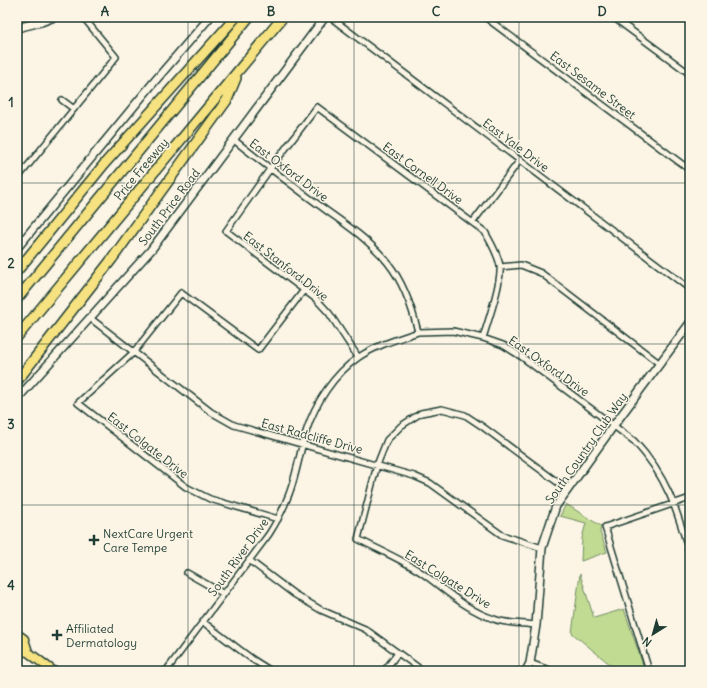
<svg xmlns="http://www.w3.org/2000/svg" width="707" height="688" font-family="Delius,sans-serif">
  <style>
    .green { fill: #c2db92; stroke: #708c63 }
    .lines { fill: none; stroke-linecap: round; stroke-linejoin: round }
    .street-casing { stroke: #1f3d34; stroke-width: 8 }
    .secondary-casing { stroke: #1f3d34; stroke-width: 10 }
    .primary-casing { stroke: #1f3d34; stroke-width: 11 }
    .highway-casing { stroke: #1f3d34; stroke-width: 12 }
    .street { stroke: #fcf5e5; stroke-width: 5 }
    .secondary { stroke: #fcf5e5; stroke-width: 7 }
    .primary { stroke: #f6e281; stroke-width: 8 }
    .highway { stroke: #f6e281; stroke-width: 9 }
    .grid { fill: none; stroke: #1f3d34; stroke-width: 1; stroke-opacity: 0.55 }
    .poi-dot { fill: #1f3d34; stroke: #fcf5e5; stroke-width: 1.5 }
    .labels { text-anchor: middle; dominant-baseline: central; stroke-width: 3; stroke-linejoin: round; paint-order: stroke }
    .street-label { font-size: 12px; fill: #1f3d34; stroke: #fcf5e5 }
    .poi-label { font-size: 12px; fill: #1f3d34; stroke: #fcf5e5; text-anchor: start }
    .neatline { fill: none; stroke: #1f3d34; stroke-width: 1.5 }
    .grid-label { font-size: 13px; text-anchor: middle; font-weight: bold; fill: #1f3d34 }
  </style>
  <rect width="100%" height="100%" fill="#fcf5e5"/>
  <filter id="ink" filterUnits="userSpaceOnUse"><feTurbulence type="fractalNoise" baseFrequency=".025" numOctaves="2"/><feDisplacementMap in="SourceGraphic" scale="8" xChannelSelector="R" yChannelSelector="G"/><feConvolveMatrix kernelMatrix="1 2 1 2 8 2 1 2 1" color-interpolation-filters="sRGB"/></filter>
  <g filter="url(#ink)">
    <path class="green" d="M566 504 601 526 600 532 607 552 581 561 582 538 586 523 560 516Z
      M580 574 594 618 624 609 645 671H618L572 633Z"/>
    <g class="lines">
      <defs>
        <path id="street" d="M330 17 690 289
          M485 17 690 170
          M613 17 690 74
          M62 100 74 109
          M234 140C263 163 293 186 323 208 346 225 370 240 388 263 404 283 412 307 418 332L453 331 483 338 503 345 522 357 634 441C667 476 677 510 690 555
          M17 179 116 57 83 17
          M473 222 520 160
          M500 267 521 265 541 273 660 364
          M90 318 211 412 234 425 414 476 430 483 502 535 542 548
          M358 357 329 313 316 299 226 231 270 169 317 107 485 232C491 243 498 254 500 266 502 282 488 321 483 338
          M278 519 210 499 186 487 78 403 134 352 181 293 258 350 304 290
          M249 560 294 594 321 610 365 629 423 671
          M187 573 224 594
          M203 622 252 659 271 671
          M536 625C523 623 506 624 494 619 466 610 446 590 422 573 403 560 379 550 358 539L377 465 387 440 401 426 421 413 442 409 465 415 483 427 568 490
          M530 663 552 671
          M166 671 269 534C276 523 282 512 287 499 296 479 299 454 306 432 315 403 334 374 359 357 377 345 398 339 418 332
          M384 671 398 653
          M649 671 605 527 690 498"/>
        <path id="secondary" d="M17 28 41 22 54 17
          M17 248 154 82 210 17
          M17 399 151 250 325 17
          M526 671 530 663 536 625 542 548 556 506 614 425 690 323"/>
        <path id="primary" d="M17 634 24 639 28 652
          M17 650 28 652 53 671"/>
        <path id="highway" d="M17 271 106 162 236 17
          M17 299 249 17
          M17 337 283 17
          M17 381 112 259 227 100 236 78"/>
      </defs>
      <use href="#street" class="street-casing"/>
      <use href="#secondary" class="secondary-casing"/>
      <use href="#primary" class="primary-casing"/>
      <use href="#highway" class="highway-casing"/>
      <use href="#street" class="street"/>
      <use href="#secondary" class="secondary"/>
      <use href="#primary" class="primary"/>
      <use href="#highway" class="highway"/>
    </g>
  </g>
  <path class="grid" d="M188 17V671M354 17V671M519 17V671M17 183H690M17 344H690M17 505H690"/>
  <g class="poi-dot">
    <path d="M92 534h4v4h4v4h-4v4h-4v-4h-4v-4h4z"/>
    <path d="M55 629h4v4h4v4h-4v4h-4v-4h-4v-4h4z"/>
  </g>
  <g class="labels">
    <g class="street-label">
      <text transform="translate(593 85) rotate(37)">East Sesame Street</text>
      <text transform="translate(516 145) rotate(37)">East Yale Drive</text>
      <text transform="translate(141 169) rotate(-50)">Price Freeway</text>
      <text transform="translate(289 170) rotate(37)">East Oxford Drive</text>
      <text transform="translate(423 173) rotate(36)">East Cornell Drive</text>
      <text transform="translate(169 207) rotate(-53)">South Price Road</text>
      <text transform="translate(286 266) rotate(38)">East Stanford Drive</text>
      <text transform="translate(549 366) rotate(35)">East Oxford Drive</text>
      <text transform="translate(312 436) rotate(15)">East Radcliffe Drive</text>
      <text transform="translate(148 445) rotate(38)">East Colgate Drive</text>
      <text transform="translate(586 448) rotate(-55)">South Country Club Way</text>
      <text transform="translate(238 557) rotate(-54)">South River Drive</text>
      <text transform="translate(448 579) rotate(32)">East Colgate Drive</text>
    </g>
    <g class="poi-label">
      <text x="103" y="533">NextCare Urgent<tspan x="103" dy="14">Care Tempe</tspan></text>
      <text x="66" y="628">Affiliated<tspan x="66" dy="14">Dermatology</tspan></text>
    </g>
  </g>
  <rect width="707" height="688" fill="none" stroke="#fcf5e5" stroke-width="44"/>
  <g transform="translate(653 634) rotate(217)" stroke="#fcf5e5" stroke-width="3" paint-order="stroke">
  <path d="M0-3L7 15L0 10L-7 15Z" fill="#1f3d34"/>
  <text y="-6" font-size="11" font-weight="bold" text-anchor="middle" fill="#1f3d34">N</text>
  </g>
  <rect x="22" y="22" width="663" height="644" class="neatline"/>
  <g class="grid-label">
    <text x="105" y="16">A</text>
    <text x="271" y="16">B</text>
    <text x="436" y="16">C</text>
    <text x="602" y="16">D</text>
    <text x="11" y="107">1</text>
    <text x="11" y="268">2</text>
    <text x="11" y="429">3</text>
    <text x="11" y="590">4</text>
  </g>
</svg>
